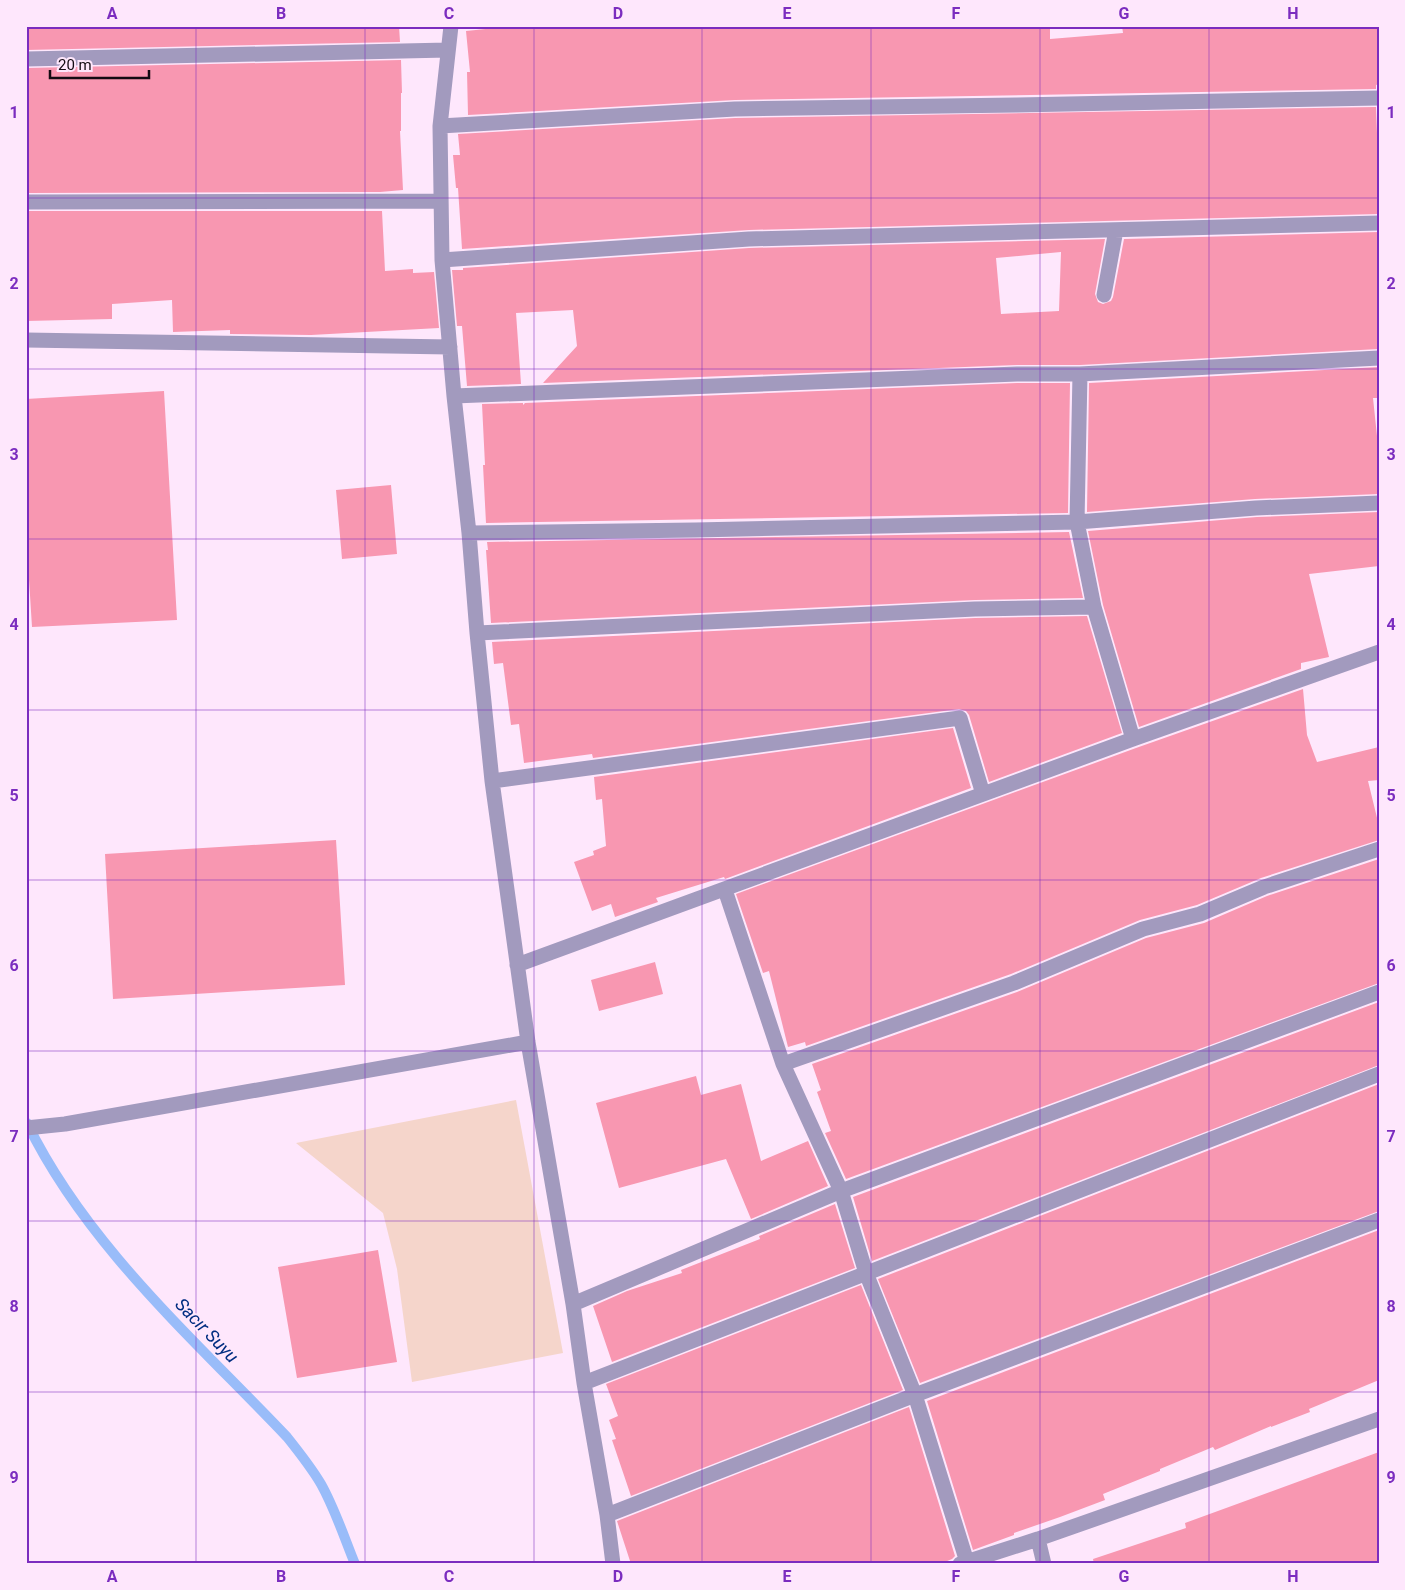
<svg xmlns="http://www.w3.org/2000/svg" width="1405" height="1590" font-family="Roboto,sans-serif">
  <style>
    .green { fill: #f5d5cb }
    .lines { fill: none; stroke-linecap: round; stroke-linejoin: round }
    .stream { stroke: #99bcf9; stroke-width: 10 }
    .building { fill: #f897b1; fill-rule: evenodd }
    .minor { stroke: #a29abe; stroke-width: 15 }
    .grid { fill: none; stroke: #7b2cbf; stroke-width: 1; stroke-opacity: 0.55 }
    .labels { text-anchor: middle; dominant-baseline: central; stroke-width: 4; stroke-linejoin: round; paint-order: stroke }
    .water-label { font-size: 18px; font-style: italic; fill: #002d81; stroke: #fee7fc }
    .neatline { fill: none; stroke: #7b2cbf; stroke-width: 2 }
    .grid-label { font-size: 16px; text-anchor: middle; font-weight: bold; fill: #7b2cbf }
  </style>
  <rect width="100%" height="100%" fill="#fee7fc"/>
  <path class="green" d="M516 1100 563 1353 412 1382 397 1269 383 1213 296 1143Z"/>
  <g class="lines">
    <path class="stream" d="M27 1123C87 1246 194 1339 287 1437 299 1452 311 1467 321 1484 335 1509 344 1537 355 1564"/>
  </g>
  <path class="building" d="M26 26H399L400 42 26 50Z
    M516 26H1050V39L1123 33 1122 26H1379V84L1376 85V89L735 100 468 115 467 72H470L466 31Z
    M401 60 402 93H401V131H400L403 190 380 192 26 193V68Z
    M1376 107 1378 159H1379V214L749 230 462 249 458 188H456L453 155H460L458 134 735 118Z
    M26 211H382L385 271 413 269V273L434 272 439 328 311 335 230 334V330L173 332 172 300 112 304V319L26 321Z
    M1379 232V349L1080 365H1017L543 383 577 346 573 310 516 313 521 384 467 386 462 326H457L452 270H463V268L749 248 1105 239 1095 294 1098 302 1103 304 1111 301 1113 297 1124 239ZM1061 252 1059 311 1001 314 996 258Z
    M1379 367V398H1373L1379 455V494L1255 499 1087 512 1089 383Z
    M1017 383H1070L1068 513 486 523 483 465H485L482 404 523 403V405L525 403Z
    M164 391 177 620 32 627 26 532V399Z
    M391 485 397 554 342 559 336 490Z
    M1379 512V566L1309 574 1329 657 1301 663V669L1139 727 1103 605 1088 531 1257 517Z
    M1069 532 1083 598 975 600 491 623 486 550H488L487 542Z
    M1087 616 1122 733 989 782 969 715 966 711 959 709 593 758 592 754 524 763 519 724 511 725 503 663 494 664 492 642 975 618Z
    M1303 689 1307 735 1317 762 1379 747V780L1368 781 1379 826V840L1261 878 1197 905 1140 920 1011 974 806 1046 805 1042 788 1047 769 971 763 973 736 894 1136 748Z
    M953 728 971 788 725 879 724 877 656 898 658 902 615 917 611 904 592 911 574 862 594 855 593 851 606 846 602 799 596 800 594 777Z
    M336 840 345 985 113 999 105 854Z
    M1379 859V983L846 1179 825 1133 831 1131 817 1092 821 1090 812 1064 1017 992 1146 938 1204 923 1267 896Z
    M655 962 663 994 599 1011 591 980Z
    M1379 1002V1065L872 1261 853 1197Z
    M696 1076 701 1095 741 1084 761 1161 808 1141 828 1186 751 1219 726 1159 619 1188 596 1103Z
    M1379 1084V1211L920 1383 878 1279Z
    M835 1204 855 1268 612 1362 593 1306 627 1291 682 1273 681 1270 760 1239 759 1236Z
    M1379 1230V1380L1309 1409 1310 1412 1271 1427V1426L1215 1450 1213 1447 1160 1469V1471L1103 1494 1105 1500 1060 1517 1014 1533V1535L973 1550 927 1401Z
    M378 1250 397 1362 297 1378 278 1267Z
    M861 1285 903 1390 631 1496 612 1440 616 1439 609 1420 618 1416 606 1384Z
    M909 1407 955 1556 952 1559 940 1564H631L617 1521Z
    M1379 1452V1564H1094L1093 1559 1186 1528 1185 1523Z"/>
  <g class="lines">
    <path class="minor" d="M451 26 440 126 442 260 454 396 469 533 477 633 492 781 528 1042 573 1304 584 1383 607 1515 613 1564
      M26 59 448 50
      M440 126 735 109 1017 105 1379 98
      M26 202 441 201
      M442 260 749 239 1379 223
      M1104 295 1116 230
      M26 340 450 347
      M1080 374 1077 522 1094 607 1133 739
      M454 396 1017 374H1080L1379 358
      M469 533 695 530 1077 522 1256 508 1379 503
      M477 633 975 609 1094 607
      M492 781 960 718 983 794
      M725 890 783 1064
      M517 965 1133 739 1379 652
      M26 1128 65 1124 528 1042
      M573 1304 841 1191 1379 992
      M584 1383 1379 1074
      M607 1515 915 1395 1379 1220
      M1038 1539 1044 1564
      M967 1562 915 1395 866 1273 841 1191 783 1064 1014 983 1143 929 1200 914 1264 887 1379 849
      M960 1564 1038 1539 1379 1419"/>
  </g>
  <path class="grid" d="M196 26V1564M365 26V1564M534 26V1564M702 26V1564M871 26V1564M1040 26V1564M1209 26V1564M26 198H1379M26 369H1379M26 539H1379M26 710H1379M26 880H1379M26 1051H1379M26 1221H1379M26 1392H1379"/>
  <g class="labels">
    <g class="water-label">
      <text transform="translate(207 1330) rotate(46)">Sacır Suyu</text>
    </g>
  </g>
  <rect width="1405" height="1590" fill="none" stroke="#fee7fc" stroke-width="55"/>
  <path d="M50 70v8h99v-8" fill="none" stroke="#130a12" stroke-width="2.5"/>
  <text x="58" y="70" font-size="15" fill="#130a12" stroke="#fee7fc" stroke-width="4" paint-order="stroke">20 m</text>
  <rect x="28" y="28" width="1350" height="1534" class="neatline"/>
  <g class="grid-label">
    <text x="112" y="19">A</text>
    <text x="281" y="19">B</text>
    <text x="449" y="19">C</text>
    <text x="618" y="19">D</text>
    <text x="787" y="19">E</text>
    <text x="956" y="19">F</text>
    <text x="1124" y="19">G</text>
    <text x="1293" y="19">H</text>
    <text x="14" y="118">1</text>
    <text x="1391" y="118">1</text>
    <text x="14" y="289">2</text>
    <text x="1391" y="289">2</text>
    <text x="14" y="460">3</text>
    <text x="1391" y="460">3</text>
    <text x="14" y="630">4</text>
    <text x="1391" y="630">4</text>
    <text x="14" y="801">5</text>
    <text x="1391" y="801">5</text>
    <text x="14" y="971">6</text>
    <text x="1391" y="971">6</text>
    <text x="14" y="1142">7</text>
    <text x="1391" y="1142">7</text>
    <text x="14" y="1312">8</text>
    <text x="1391" y="1312">8</text>
    <text x="14" y="1483">9</text>
    <text x="1391" y="1483">9</text>
    <text x="112" y="1582">A</text>
    <text x="281" y="1582">B</text>
    <text x="449" y="1582">C</text>
    <text x="618" y="1582">D</text>
    <text x="787" y="1582">E</text>
    <text x="956" y="1582">F</text>
    <text x="1124" y="1582">G</text>
    <text x="1293" y="1582">H</text>
  </g>
</svg>
